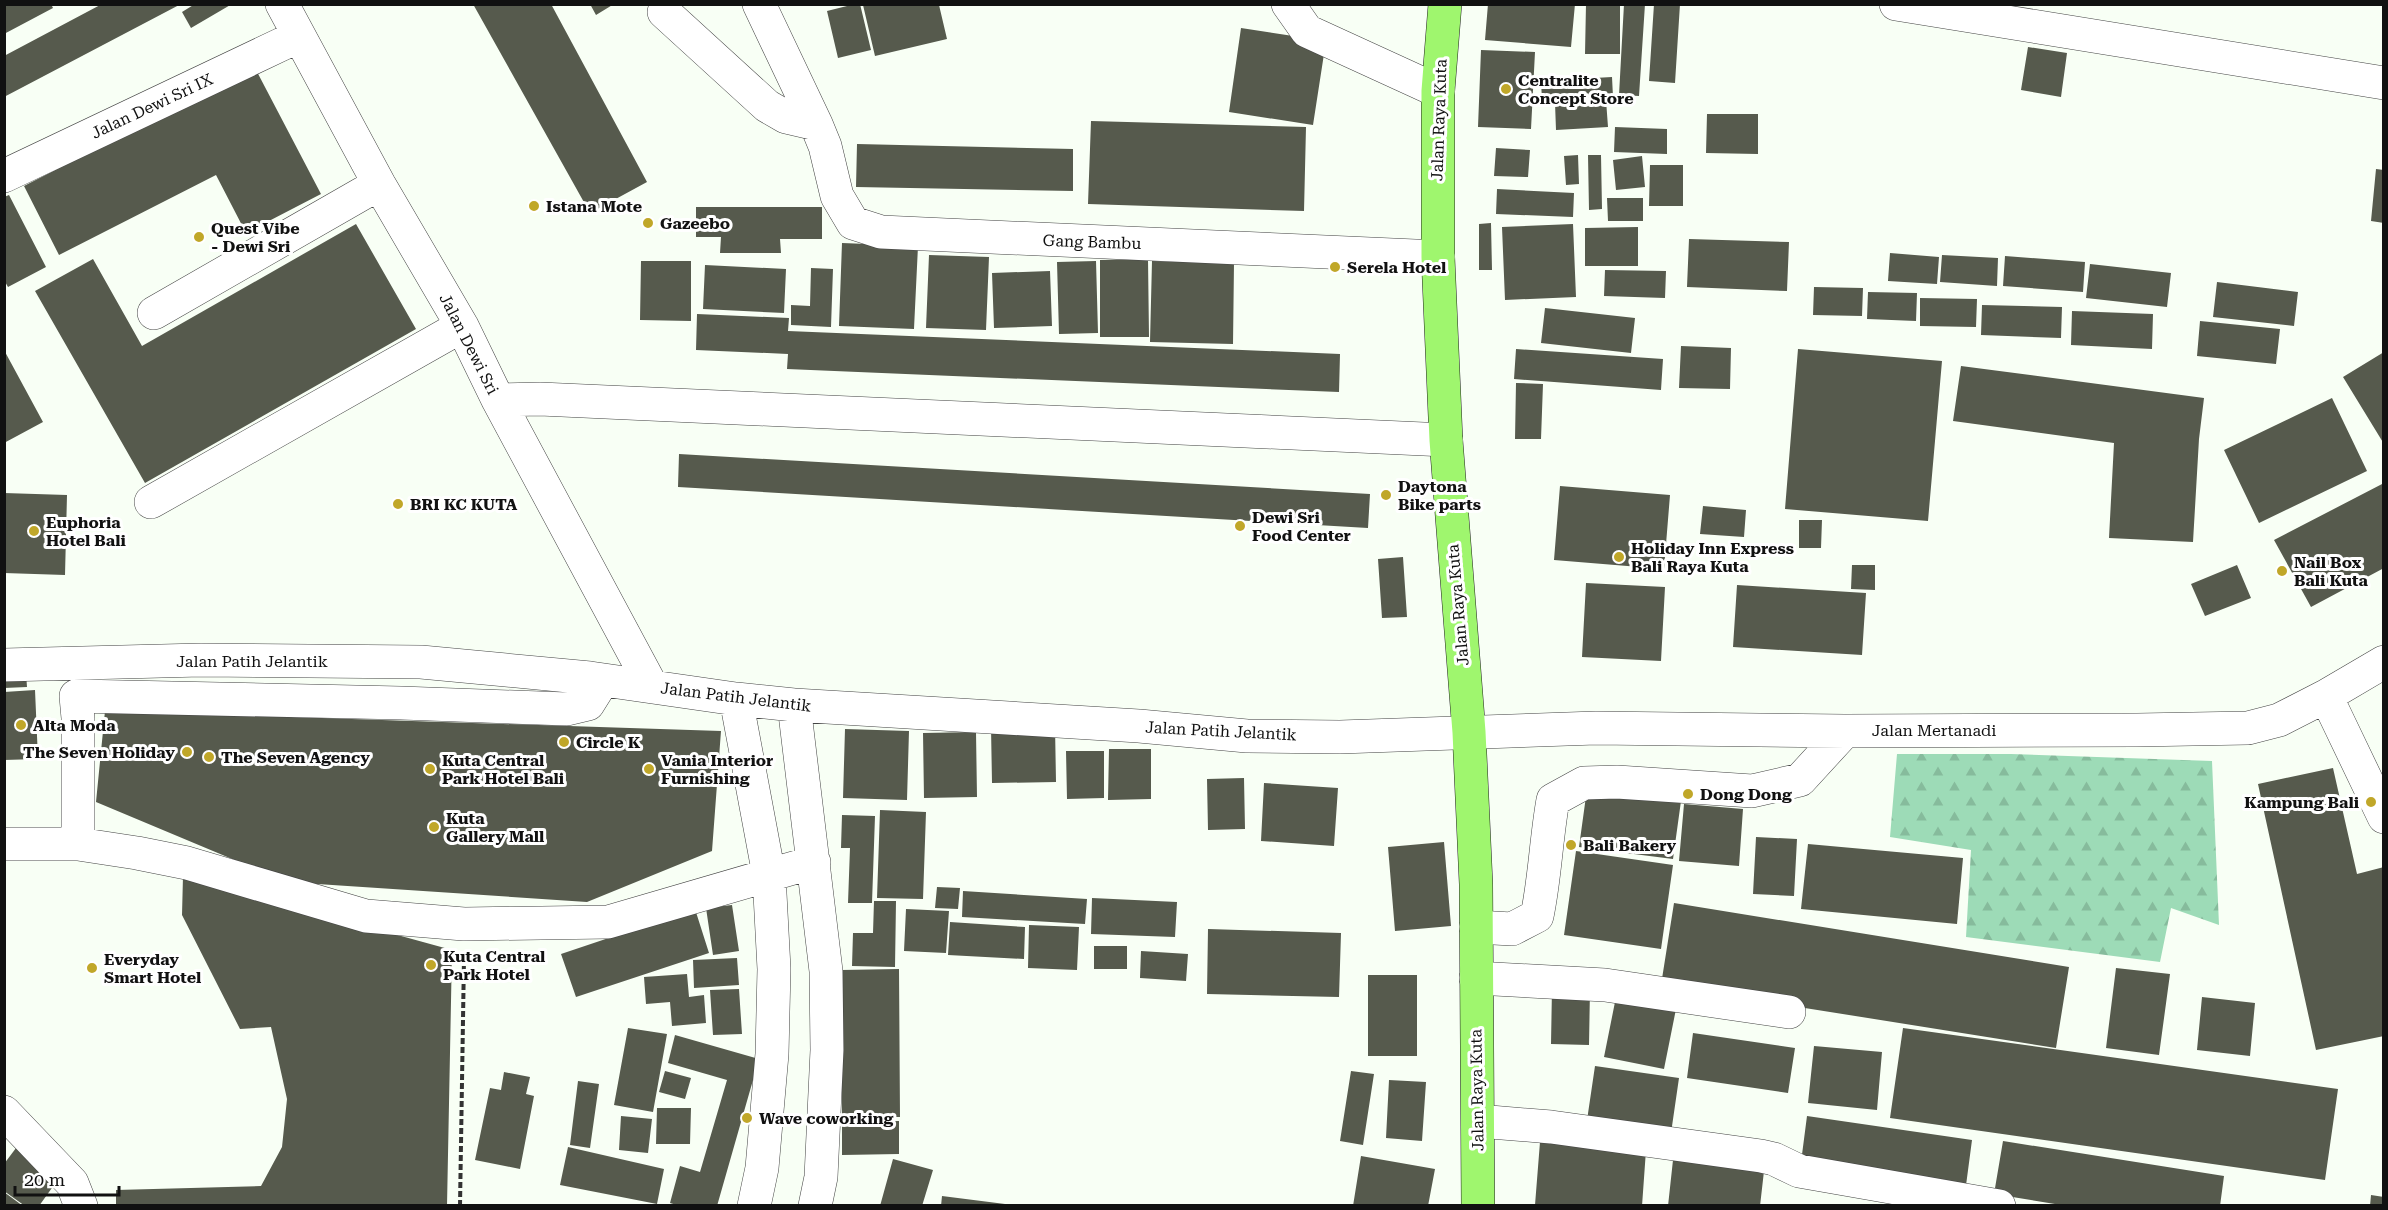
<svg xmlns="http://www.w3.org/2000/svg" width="2388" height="1210" font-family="'Roboto Serif',serif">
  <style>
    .forest { fill: url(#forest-firs) }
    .building { fill: #565a4d }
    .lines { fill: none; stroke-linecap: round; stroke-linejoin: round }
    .minor-casing { stroke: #444; stroke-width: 34 }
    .major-casing { stroke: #222; stroke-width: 34 }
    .path { stroke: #333; stroke-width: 4; stroke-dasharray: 6 3; stroke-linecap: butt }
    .minor { stroke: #fff; stroke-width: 33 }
    .major { stroke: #9ff66e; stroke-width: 33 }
    .poi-dot { fill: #c0a729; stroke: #fff; stroke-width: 2 }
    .labels { text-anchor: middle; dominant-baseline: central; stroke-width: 6; stroke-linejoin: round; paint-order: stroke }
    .poi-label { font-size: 16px; font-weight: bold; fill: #111; stroke: #fff; text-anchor: start }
    .street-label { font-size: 16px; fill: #111; stroke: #fff }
  </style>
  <defs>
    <pattern id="forest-firs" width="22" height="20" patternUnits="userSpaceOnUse" patternTransform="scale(1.5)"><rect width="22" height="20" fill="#9ddbb7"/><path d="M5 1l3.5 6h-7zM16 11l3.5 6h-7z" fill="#86bb9c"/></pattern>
  </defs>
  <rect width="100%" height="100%" fill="#f8fff5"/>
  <path class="forest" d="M1897 754H2011L2212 761 2219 925 2171 908 2160 962 1966 937 1971 850 1890 837Z"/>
  <path class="building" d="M4 4H51L53 8 4 34Z
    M102 4H181L4 97V56Z
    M195 4H232L191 28 182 12Z
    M473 4H551L647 182 590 213Z
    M590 4H614L596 15Z
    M855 4H860L871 50 838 58 827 11Z
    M1488 4H1575L1571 47 1485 40Z
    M1586 4H1620V54H1585Z
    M1624 4H1645L1639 96 1619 95Z
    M1654 4H1680L1675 83 1649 81Z
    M863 5H939L947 39 875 56Z
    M1241 28 1326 41 1313 125 1229 112Z
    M2028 47 2067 53 2061 97 2021 90Z
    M1481 50 1535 52 1531 129 1478 127Z
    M255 68 321 194 246 233 216 175 59 255 24 186Z
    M1612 77 1613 97 1542 100 1541 81Z
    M1606 100 1608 127 1556 130 1555 103Z
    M1707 114H1758V154L1706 153Z
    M1091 121 1306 127 1304 211 1088 204Z
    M1615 127 1667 129V154L1614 152Z
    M857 144 1073 149V191L856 187Z
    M1496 148 1530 150 1528 177 1494 176Z
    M1578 155 1579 184 1566 185 1564 156Z
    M1588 155H1601L1602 209 1589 210Z
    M1642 156 1645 187 1616 190 1613 160Z
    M1650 165H1683V206H1649Z
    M2376 169 2384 170V223L2371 221Z
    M1497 189 1574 193 1573 217 1496 214Z
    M9 195 46 267 8 287 4 280V197Z
    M1607 198H1643V221H1608Z
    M696 207H822V239H780L781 253H720L721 237H696Z
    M1491 223 1492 270H1479V224Z
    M356 224 416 329 145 483 35 291 93 259 142 346Z
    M1573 224 1576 297 1505 300 1502 227Z
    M1638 227V266H1585V228Z
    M1689 239 1789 242 1787 291 1687 287Z
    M842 243 918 246 914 329 839 326Z
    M1890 253 1939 257 1937 284 1888 281Z
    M929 255 989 257 986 330 926 328Z
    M1942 255 1998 258 1997 286 1940 282Z
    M2005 256 2085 262 2083 292 2003 286Z
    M1148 259 1149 337H1100V260Z
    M641 261H691V321L640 320Z
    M1096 261 1098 333 1059 334 1057 262Z
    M1152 261 1234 263 1233 344 1150 342Z
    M2090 264 2171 273 2167 307 2086 298Z
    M705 265 786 269 784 313 703 309Z
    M811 268 833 269 831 327 791 325V305L810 306Z
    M1605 270 1666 271 1665 298 1604 296Z
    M1050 271 1052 326 994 328 992 273Z
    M2217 282 2298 292 2294 326 2213 317Z
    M1814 287 1863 288 1862 316 1813 315Z
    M1868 292 1917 293 1916 321 1867 319Z
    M1920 298 1977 299 1976 327 1920 326Z
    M1982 305 2062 307 2061 338 1981 335Z
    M1545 308 1635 318 1631 353 1541 343Z
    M2072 311 2153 314 2152 349 2071 345Z
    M697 314 789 318 788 331 1340 354 1339 392 787 369 788 354 696 350Z
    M2200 321 2280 329 2276 364 2197 356Z
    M1681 346 1731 348 1730 389 1679 388Z
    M1516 349 1663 359 1661 390 1514 379Z
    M1798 349 1942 361 1928 521 1785 509Z
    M4 350 43 422 4 443Z
    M2384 352V444L2343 377Z
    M1961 366 2204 398 2199 439 2193 542 2109 538 2114 443 1953 421Z
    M1516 383 1543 384 1541 439H1515Z
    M2332 398 2367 471 2259 523 2224 450Z
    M679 454 1370 494 1368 528 678 487Z
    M2384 483V568L2311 607 2274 540Z
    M1560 486 1670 495 1664 569 1554 560Z
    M4 493 67 495 65 575 4 573Z
    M1703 506 1746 510 1744 537 1700 534Z
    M1799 520H1822L1821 548H1799Z
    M1403 557 1407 617 1382 618 1378 559Z
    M1852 565H1875V590L1851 589Z
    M2237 565 2251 598 2205 616 2191 584Z
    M1586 583 1665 587 1661 661 1582 657Z
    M1737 585 1866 593 1862 655 1733 647Z
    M26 673 27 687 4 688V674Z
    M35 690 38 759 4 760V692Z
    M105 711 721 731 712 851 587 902 287 882 96 802Z
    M1055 726 1056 782 992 783 991 727Z
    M845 729 909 731 907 800 843 798Z
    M976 732 977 797 924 798 923 733Z
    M1109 749H1151V799L1108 800Z
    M1066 751H1104V798L1067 799Z
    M2333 768 2357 874 2384 867V1036L2316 1050 2258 784Z
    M1244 778 1245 829 1208 830 1207 779Z
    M1264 783 1338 788 1334 846 1261 841Z
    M1587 789 1681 801 1673 859 1579 847Z
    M1684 804 1743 809 1739 866 1679 861Z
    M880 810 926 812 923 899 877 898Z
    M842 815 875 816 872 903H848L850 848H841Z
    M1756 837 1797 839 1794 896 1753 894Z
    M1444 842 1451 926 1395 931 1388 847Z
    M1808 844 1963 858 1957 924 1801 909Z
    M1576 851 1673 865 1661 949 1564 935Z
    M183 876 452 950 447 1206H116V1190L261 1186 282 1147 287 1099 271 1027 240 1029 182 915Z
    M937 887 960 888 958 909 935 908Z
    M963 891 1087 899 1085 924 962 917Z
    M1092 898 1177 902 1175 937 1091 934Z
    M874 901H896L895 967 852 966 853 933H873Z
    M1674 903 2069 967 2056 1048 1661 985Z
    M732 905 739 951 713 955 706 908Z
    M695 909 709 953 576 997 561 954Z
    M906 909 949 911 946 953 904 951Z
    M950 922 1025 927 1024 959 948 955Z
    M1029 925 1079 927 1077 970 1028 968Z
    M1208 929 1341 933 1339 997 1207 994Z
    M1094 946H1127V969H1094Z
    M1141 951 1188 954 1186 981 1140 978Z
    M737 958 739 985 694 988 693 960Z
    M2116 968 2170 974 2159 1055 2106 1048Z
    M899 969 900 1117H842L841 970Z
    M687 974 689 997 704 995 706 1023 672 1026 670 1002 646 1004 644 977Z
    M1368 975H1417V1056H1368Z
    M1552 988 1590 989 1589 1045 1551 1044Z
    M739 989 742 1034 713 1035 710 990Z
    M1617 992 1677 1004 1664 1069 1604 1057Z
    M2202 997 2255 1003 2250 1056 2197 1050Z
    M628 1028 667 1034 653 1112 614 1105Z
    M1903 1028 2338 1089 2325 1180 1890 1118Z
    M1693 1033 1795 1048 1788 1093 1687 1078Z
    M675 1035 759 1059 717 1206H680L670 1203 680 1166 700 1172 727 1080 668 1063Z
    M1814 1046 1882 1052 1877 1110 1808 1103Z
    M1595 1066 1679 1078 1670 1140 1586 1127Z
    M665 1071 691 1078 685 1099 659 1092Z
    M1351 1071 1374 1074 1363 1145 1340 1141Z
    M504 1072 530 1077 526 1094 534 1096 520 1169 475 1160 490 1088 501 1090Z
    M1389 1080 1426 1082 1422 1141 1386 1138Z
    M578 1081 599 1084 590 1148 570 1145Z
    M657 1108H691L690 1144H656Z
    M621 1116 652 1119 648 1153 619 1150Z
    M1807 1116 1972 1140 1965 1193 1800 1170Z
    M899 1121V1154L842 1155V1122Z
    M2003 1141 2224 1176 2220 1206H2067L1994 1194Z
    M1540 1142 1646 1150 1642 1206 1535 1205Z
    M568 1147 664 1169 657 1204 560 1185Z
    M16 1148 59 1178 39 1206H25L4 1191V1164Z
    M1361 1156 1435 1169 1428 1206H1353Z
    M893 1159 933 1170 922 1206H880Z
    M1673 1160 1764 1171 1760 1206H1668Z
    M4 1192 23 1206H4Z
    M2371 1195 2384 1197V1206H2370Z
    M942 1196 1005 1204V1206H941Z"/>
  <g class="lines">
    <defs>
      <path id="minor" d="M282 4 379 184 462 326 498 400 652 687
        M759 4 816 124 825 146 837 196 853 223 881 232 1438 257
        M1288 4 1307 31 1438 91
        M1896 4 2384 83
        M664 12 767 106 786 117 816 124
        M4 176 299 36
        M154 313 379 184
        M498 400 540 399 1446 440
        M151 502 462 326
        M4 665 201 660 421 662 590 678 736 699 794 705 1139 726 1247 736 1340 737 1596 728 1845 731 2137 730 2248 728 2279 720 2326 696 2384 662
        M2326 696 2384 817
        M736 699 769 875 774 969 772 1054 762 1168 754 1206
        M794 705 826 971 827 1050 821 1177 815 1206
        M4 844H78L137 853 187 863 366 916 464 924 608 922 814 862
        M78 844V718L76 696 401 703 567 709 588 704 603 680
        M1476 927 1512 929 1537 916C1545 878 1546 839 1553 800L1584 783 1617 782 1752 791 1800 780 1845 731
        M1476 978 1605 985 1789 1012
        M4 1112 72 1183 81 1206
        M1478 1121 1551 1127 1761 1156 1774 1159 1799 1171 1999 1206"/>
      <path id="major" d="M1445 4 1438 91V257L1446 440 1469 732 1476 884 1478 1206"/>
    </defs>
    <use href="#minor" class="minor-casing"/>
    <use href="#major" class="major-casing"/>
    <path class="path" d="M460 1206 464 958"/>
    <use href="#minor" class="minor"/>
    <use href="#major" class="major"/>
  </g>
  <g class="poi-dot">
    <circle cx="1506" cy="89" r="6"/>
    <circle cx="534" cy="206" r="6"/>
    <circle cx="648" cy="223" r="6"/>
    <circle cx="199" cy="237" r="6"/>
    <circle cx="1335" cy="267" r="6"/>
    <circle cx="1386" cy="495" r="6"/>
    <circle cx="398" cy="504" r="6"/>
    <circle cx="1240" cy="526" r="6"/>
    <circle cx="34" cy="531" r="6"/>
    <circle cx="1619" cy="557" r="6"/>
    <circle cx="2282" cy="571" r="6"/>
    <circle cx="21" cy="725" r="6"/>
    <circle cx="564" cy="742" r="6"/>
    <circle cx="187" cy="752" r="6"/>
    <circle cx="209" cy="757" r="6"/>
    <circle cx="430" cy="769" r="6"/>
    <circle cx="649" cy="769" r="6"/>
    <circle cx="1688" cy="794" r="6"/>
    <circle cx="2371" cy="802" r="6"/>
    <circle cx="434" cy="827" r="6"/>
    <circle cx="1571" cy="845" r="6"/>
    <circle cx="431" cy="965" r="6"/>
    <circle cx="92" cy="968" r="6"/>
    <circle cx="747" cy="1118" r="6"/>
  </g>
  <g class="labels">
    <g class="poi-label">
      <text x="1518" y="80">Centralite<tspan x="1518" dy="18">Concept Store</tspan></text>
      <text x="546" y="206">Istana Mote</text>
      <text x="660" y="223">Gazeebo</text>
      <text x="211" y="228">Quest Vibe<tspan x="211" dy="18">- Dewi Sri</tspan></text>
      <text x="1347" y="267">Serela Hotel</text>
      <text x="1398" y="486">Daytona<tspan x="1398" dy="18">Bike parts</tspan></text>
      <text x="410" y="504">BRI KC KUTA</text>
      <text x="1252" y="517">Dewi Sri<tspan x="1252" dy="18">Food Center</tspan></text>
      <text x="46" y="522">Euphoria<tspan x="46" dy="18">Hotel Bali</tspan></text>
      <text x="1631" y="548">Holiday Inn Express<tspan x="1631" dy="18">Bali Raya Kuta</tspan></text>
      <text x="2294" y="562">Nail Box<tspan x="2294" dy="18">Bali Kuta</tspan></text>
      <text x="33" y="725">Alta Moda</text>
      <text x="576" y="742">Circle K</text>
      <text x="175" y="752" text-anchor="end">The Seven Holiday</text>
      <text x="221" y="757">The Seven Agency</text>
      <text x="442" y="760">Kuta Central<tspan x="442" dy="18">Park Hotel Bali</tspan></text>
      <text x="661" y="760">Vania Interior<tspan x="661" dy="18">Furnishing</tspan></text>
      <text x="1700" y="794">Dong Dong</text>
      <text x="2359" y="802" text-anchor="end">Kampung Bali</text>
      <text x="446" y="818">Kuta<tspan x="446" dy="18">Gallery Mall</tspan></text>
      <text x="1583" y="845">Bali Bakery</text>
      <text x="443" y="956">Kuta Central<tspan x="443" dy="18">Park Hotel</tspan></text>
      <text x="104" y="959">Everyday<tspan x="104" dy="18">Smart Hotel</tspan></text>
      <text x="759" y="1118">Wave coworking</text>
    </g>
    <g class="street-label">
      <text transform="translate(152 106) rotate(-25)">Jalan Dewi Sri IX</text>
      <text transform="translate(1439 120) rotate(-88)">Jalan Raya Kuta</text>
      <text transform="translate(1092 242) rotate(2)">Gang Bambu</text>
      <text transform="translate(469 344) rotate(63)">Jalan Dewi Sri</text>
      <text transform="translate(1458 605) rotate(-95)">Jalan Raya Kuta</text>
      <text x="252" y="661">Jalan Patih Jelantik</text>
      <text transform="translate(736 697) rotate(7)">Jalan Patih Jelantik</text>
      <text x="1934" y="730">Jalan Mertanadi</text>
      <text transform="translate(1221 731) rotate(3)">Jalan Patih Jelantik</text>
      <text transform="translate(1477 1090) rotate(-91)">Jalan Raya Kuta</text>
    </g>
  </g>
  <rect width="2388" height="1210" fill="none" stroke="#111111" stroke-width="12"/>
  <path d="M15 1186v9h104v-9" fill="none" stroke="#111111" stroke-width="3"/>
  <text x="24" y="1186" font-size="18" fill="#111111" stroke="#ffffff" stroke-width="4.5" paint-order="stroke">20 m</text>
</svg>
